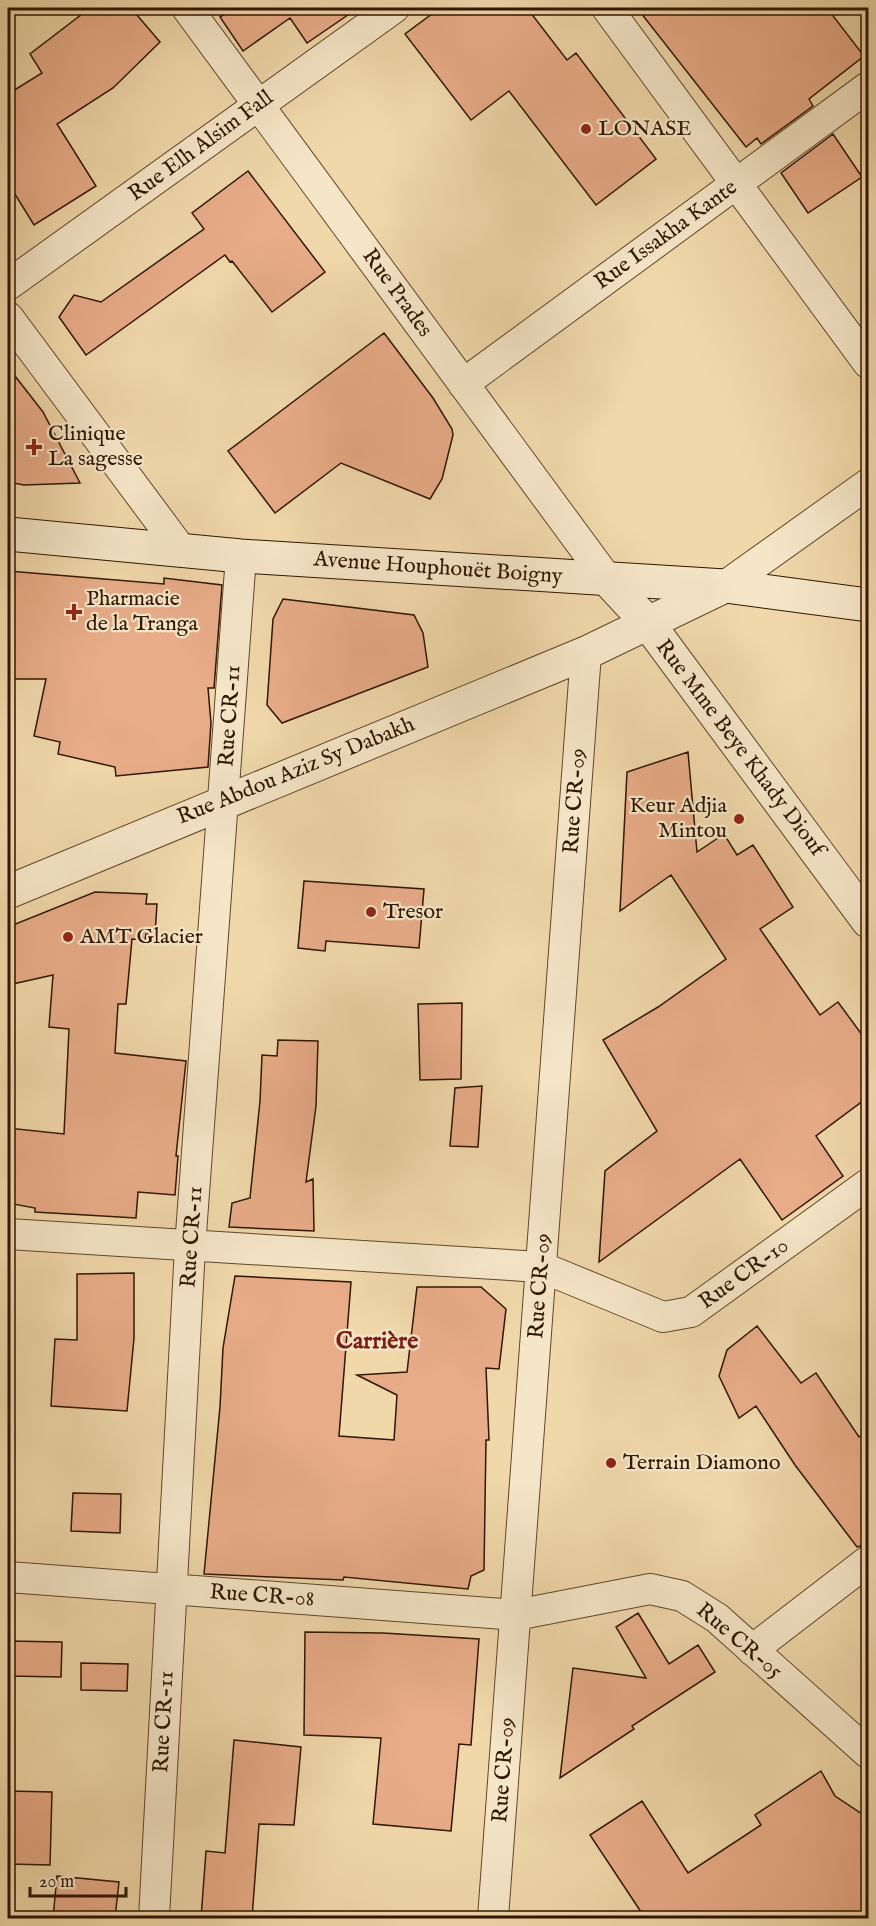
<svg xmlns="http://www.w3.org/2000/svg" width="876" height="1926" font-family="'IM FELL English',serif">
  <style>
    .building { fill: #e8ac88; stroke: #301500; stroke-width: 1.5 }
    .lines { fill: none; stroke-linecap: round; stroke-linejoin: round }
    .minor-casing { stroke: #60462a; stroke-width: 32 }
    .tertiary-casing { stroke: #60462a; stroke-width: 35 }
    .secondary-casing { stroke: #301500; stroke-width: 35 }
    .minor { stroke: #f5e6c8; stroke-width: 30 }
    .tertiary { stroke: #f5e6c8; stroke-width: 33 }
    .secondary { stroke: #f5e6c8; stroke-width: 33 }
    .poi-dot { fill: #8f2418; stroke: #f5e6c8; stroke-width: 2 }
    .labels { text-anchor: middle; dominant-baseline: central; stroke-width: 4.5; stroke-linejoin: round; paint-order: stroke }
    .poi-label { font-size: 22px; fill: #301500; stroke: #f5e6c8; text-anchor: start }
    .street-label { font-size: 22px; fill: #301500; stroke: #f5e6c8 }
    .neighbourhood-label { font-size: 24px; font-weight: bold; fill: #7a1f14; stroke: #f5e6c8 }
  </style>
  <rect width="100%" height="100%" fill="#f0d8aa"/>
  <filter id="stains"><feTurbulence type="fractalNoise" baseFrequency=".00333" numOctaves="4"/><feColorMatrix values="0 0 0 0 .2 0 0 0 0 .09 0 0 0 0 .02 0 0 0 .5 -.17"/></filter>
  <radialGradient id="worn" r=".72"><stop offset=".6" stop-color="#630" stop-opacity="0"/><stop offset="1" stop-color="#630" stop-opacity=".3"/></radialGradient>
  <path class="building" d="M90 8H131L160 42 113 88 57 124 96 186 34 225 8 183V94L42 73 30 54Z
    M234 8H358L307 43 290 18 243 51 220 17Z
    M440 8H527L567 60 576 53 656 159 596 205 509 91 471 120 405 34Z
    M637 8H827L864 56 809 99 813 106 761 144 757 138 746 147Z
    M833 134 862 177 808 213 781 173Z
    M248 171 325 272 272 312 232 261 230 262 225 255 86 355 59 317 74 295 101 302 204 229 192 213Z
    M384 333 433 398 452 429 453 435 442 479 430 499 341 463 275 513 228 451Z
    M8 367 43 412 80 483 24 485 8 482Z
    M8 571 164 584V578L222 585 214 688H208L211 723 208 767 116 776 115 767 58 754 60 742 34 736 46 679H8Z
    M283 599 414 615 423 633 428 667 282 723 267 705 273 619Z
    M688 752 697 852 724 834 737 855 753 845 793 907 760 929 820 1015 838 1002 868 1043V1097L816 1136 843 1176 782 1220 740 1159 599 1262 605 1171 657 1131 603 1040 658 1007 726 959 671 875 620 911 627 772Z
    M304 881 424 889 419 948 326 941 325 951 298 948Z
    M95 892 147 894 146 904H157L155 935 146 934 145 940 132 939 126 1004H118L115 1053 186 1061 176 1156H178L175 1195 138 1192 136 1218 35 1212V1208L8 1203V1128L64 1134 69 1029 49 1027 53 975 8 985V927Z
    M462 1003 461 1079 420 1080 418 1004Z
    M278 1040 318 1041 316 1106 306 1182 313 1179 314 1231 229 1227 232 1203 250 1198 260 1101 262 1055 277 1056Z
    M482 1086 478 1147 450 1146 455 1088Z
    M134 1273V1338L127 1411 51 1406 55 1339 77 1340V1274Z
    M235 1276 351 1282 339 1436 394 1440 397 1395 357 1375 407 1372 417 1287H481L506 1309 499 1369 486 1368 489 1440H486L484 1570 471 1576 468 1589 344 1577 343 1580 204 1574 220 1407 223 1348Z
    M757 1326 801 1383 816 1373 859 1437 868 1430V1544L857 1547 795 1465 756 1406 739 1418 719 1376 727 1350Z
    M73 1493 121 1494 120 1533 71 1531Z
    M638 1613 669 1664 698 1645 715 1672 632 1726 634 1729 560 1778 573 1668 646 1678 616 1627Z
    M305 1632 383 1633 479 1639 471 1745 459 1744 451 1831 373 1824 381 1738 304 1735Z
    M8 1641 62 1642 61 1677 8 1676Z
    M81 1663 128 1664 127 1691 81 1690Z
    M234 1740 301 1747 294 1825 259 1824 252 1918H201L206 1851 225 1853Z
    M821 1771 835 1796 868 1818V1918H645L590 1835 642 1801 688 1873 761 1825 755 1815Z
    M8 1791 52 1792 50 1865 8 1864Z
    M57 1876 119 1882 115 1918H53Z"/>
  <g class="lines">
    <defs>
      <path id="minor" d="M187 8 607 579
        M607 8 868 363
        M8 285 394 8
        M8 317 182 551
        M463 384 868 87
        M725 586 868 484
        M8 1234 541 1267 663 1317 691 1312 868 1184
        M8 1577 516 1615 650 1589 682 1596 717 1618 868 1753
        M752 1650 868 1561
        M154 1918 190 1247 241 556
        M493 1918 586 653"/>
      <path id="tertiary" d="M607 579 647 622 868 921
        M8 892 586 653 725 586"/>
      <path id="secondary" d="M8 534 241 556 725 586 868 605"/>
    </defs>
    <use href="#minor" class="minor-casing"/>
    <use href="#tertiary" class="tertiary-casing"/>
    <use href="#secondary" class="secondary-casing"/>
    <use href="#minor" class="minor"/>
    <use href="#tertiary" class="tertiary"/>
    <use href="#secondary" class="secondary"/>
  </g>
  <g class="poi-dot">
    <circle cx="586" cy="129" r="6"/>
    <path d="M31 438h6v6h6v6h-6v6h-6v-6h-6v-6h6z"/>
    <path d="M71 603h6v6h6v6h-6v6h-6v-6h-6v-6h6z"/>
    <circle cx="739" cy="819" r="6"/>
    <circle cx="371" cy="912" r="6"/>
    <circle cx="68" cy="937" r="6"/>
    <circle cx="611" cy="1463" r="6"/>
  </g>
  <g class="labels">
    <g class="poi-label">
      <text x="598" y="129">LONASE</text>
      <text x="48" y="434">Clinique<tspan x="48" dy="25">La sagesse</tspan></text>
      <text x="86" y="599">Pharmacie<tspan x="86" dy="25">de la Tranga</tspan></text>
      <text x="727" y="806" text-anchor="end">Keur Adjia<tspan x="727" dy="25">Mintou</tspan></text>
      <text x="383" y="912">Tresor</text>
      <text x="80" y="937">AMT Glacier</text>
      <text x="623" y="1463">Terrain Diamono</text>
    </g>
    <g class="street-label">
      <text transform="translate(201 146) rotate(-36)">Rue Elh Alsim Fall</text>
      <text transform="translate(666 235) rotate(-36)">Rue Issakha Kante</text>
      <text transform="translate(397 293) rotate(54)">Rue Prades</text>
      <text transform="translate(438 568) rotate(4)">Avenue Houphouët Boigny</text>
      <text transform="translate(230 716) rotate(-86)">Rue CR-11</text>
      <text transform="translate(740 748) rotate(53)">Rue Mme Beye Khady Diouf</text>
      <text transform="translate(296 771) rotate(-22)">Rue Abdou Aziz Sy Dabakh</text>
      <text transform="translate(575 801) rotate(-86)">Rue CR-09</text>
      <text transform="translate(192 1237) rotate(-86)">Rue CR-11</text>
      <text transform="translate(744 1274) rotate(-36)">Rue CR-10</text>
      <text transform="translate(540 1286) rotate(-86)">Rue CR-09</text>
      <text transform="translate(262 1596) rotate(4)">Rue CR-08</text>
      <text transform="translate(739 1641) rotate(40)">Rue CR-05</text>
      <text transform="translate(164 1722) rotate(-87)">Rue CR-11</text>
      <text transform="translate(504 1770) rotate(-86)">Rue CR-09</text>
    </g>
    <g class="neighbourhood-label">
      <text x="377" y="1341">Carrière</text>
    </g>
  </g>
  <rect width="876" height="1926" fill="none" stroke="#f0d8aa" stroke-width="30"/>
  <rect x="9" y="9" width="858" height="1908" fill="none" stroke="#301500" stroke-width="3"/>
  <rect x="15" y="15" width="846" height="1896" fill="none" stroke="#301500" stroke-width="1.5"/>
  <path d="M30 1887v9h96v-9" fill="none" stroke="#301500" stroke-width="3"/>
  <text x="39" y="1887" font-size="18" fill="#301500" stroke="#f5e6c8" stroke-width="4.5" paint-order="stroke">20 m</text>
  <rect width="100%" height="100%" filter="url(#stains)"/>
  <rect width="100%" height="100%" fill="url(#worn)"/>
</svg>
